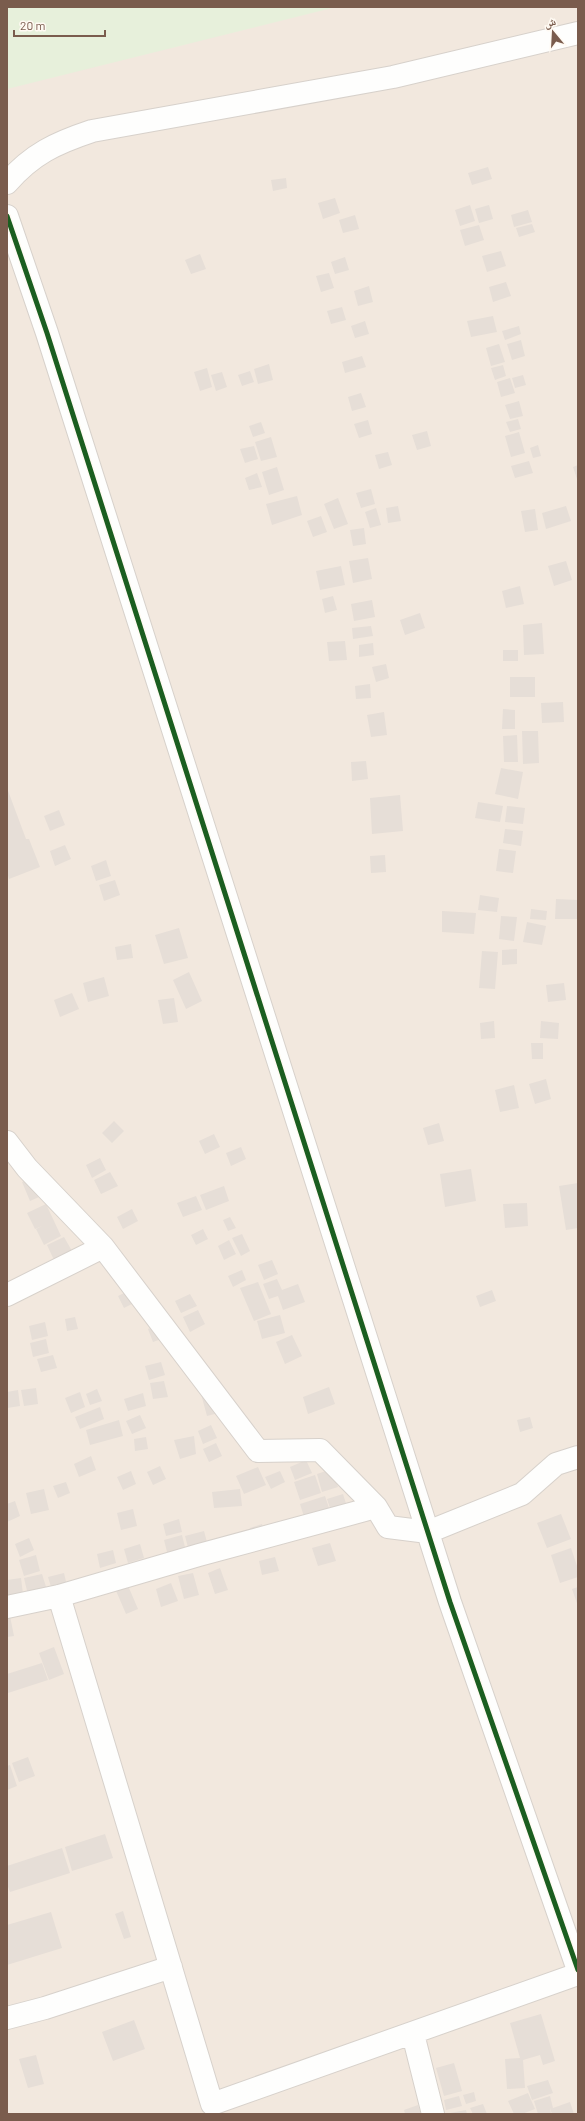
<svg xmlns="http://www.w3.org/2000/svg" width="585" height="2121" font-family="Barlow,'Noto Naskh Arabic',sans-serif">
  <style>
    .residential { fill: #f2e8de }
    .green { fill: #e7f0db }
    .building { fill: #e6ded7 }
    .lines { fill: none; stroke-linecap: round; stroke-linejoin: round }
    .minor-casing { stroke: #d7d1cb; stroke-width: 24 }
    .minor { stroke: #fefefd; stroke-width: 22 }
    .cycleway-casing { stroke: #fffaf3; stroke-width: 8 }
    .cycleway { stroke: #1b5e20; stroke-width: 5 }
  </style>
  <rect width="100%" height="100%" fill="#f9f5f0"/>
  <path class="residential" d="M7 7H578V2114H7Z"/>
  <path class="green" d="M7 7H336L7 89Z"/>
  <path class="building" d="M488 167 492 179 472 185 468 173Z
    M286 178 287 188 273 191 271 180Z
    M335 198 340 213 323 219 318 203Z
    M470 205 475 221 460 226 455 210Z
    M489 205 493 219 479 223 475 209Z
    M528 210 532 222 514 227 511 215Z
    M355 215 359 229 343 233 339 220Z
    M532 224 535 232 519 237 516 228Z
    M479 225 484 240 465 246 460 230Z
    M501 251 506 266 487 272 482 256Z
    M200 254 206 269 191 274 185 260Z
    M345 257 349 270 335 274 331 262Z
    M329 273 334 288 321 292 316 276Z
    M506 282 511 296 493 302 489 287Z
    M369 286 373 302 358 306 354 291Z
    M342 307 346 320 331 324 327 311Z
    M493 316 497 332 471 337 467 321Z
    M365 321 369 334 355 338 351 326Z
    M519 326 521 334 505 340 502 331Z
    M521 340 525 356 512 360 507 344Z
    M499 344 505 362 491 366 486 348Z
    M362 356 366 367 345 373 342 362Z
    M269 364 273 380 258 384 254 369Z
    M503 365 506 376 495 380 491 368Z
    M207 368 212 387 200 391 194 372Z
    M250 371 254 382 242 386 238 375Z
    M222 372 227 387 216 391 211 375Z
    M523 375 526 385 515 388 512 378Z
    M510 378 515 393 501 397 497 382Z
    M361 393 366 407 352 411 348 397Z
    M519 401 523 416 510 419 505 405Z
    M518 419 521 429 510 432 506 422Z
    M368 420 372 434 359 438 354 424Z
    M261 422 265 433 253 437 249 426Z
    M427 431 431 446 417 450 412 435Z
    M519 432 525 453 511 457 505 436Z
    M271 437 277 457 261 461 255 442Z
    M538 445 541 456 533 458 530 448Z
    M254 446 258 459 245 463 240 449Z
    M388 452 392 465 379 469 375 455Z
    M529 461 533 473 515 478 511 466Z
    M578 465V482L573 467Z
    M277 467 284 490 269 495 262 472Z
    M257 473 262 487 249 490 245 478Z
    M371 489 375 504 361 508 356 493Z
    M297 496 302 515 272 525 266 504Z
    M338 498 348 524 334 529 324 504Z
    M398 506 401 521 388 523 386 508Z
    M566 506 571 521 546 529 542 513Z
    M376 508 381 525 370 528 365 512Z
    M535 509 538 530 525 532 521 511Z
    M321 516 327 532 313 537 307 521Z
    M364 528 366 544 353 546 350 530Z
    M368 558 372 579 353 583 349 561Z
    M566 561 572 580 554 586 548 566Z
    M341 566 345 585 320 590 316 571Z
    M520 586 524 604 506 608 502 591Z
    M333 596 337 610 325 613 322 599Z
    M372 600 375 617 354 621 351 604Z
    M420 613 425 628 405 635 400 620Z
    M542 623 544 654 524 655 523 625Z
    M371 626 373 636 353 639 352 628Z
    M345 641 347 660 329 661 327 642Z
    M373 643 374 655 359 657V645Z
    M503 650H518V661H503Z
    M386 664 389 678 376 682 372 667Z
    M510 677H535V697H510Z
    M370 684 371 698 356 699 355 686Z
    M563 702 564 722 542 723 541 703Z
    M503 709 515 710V729H502Z
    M384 712 387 735 371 737 367 715Z
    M522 731H538L539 763 523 764Z
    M517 735 518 762H504L503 736Z
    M366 761 368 779 352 781 351 762Z
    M501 768 523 772 518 799 495 794Z
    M7 788 26 839H29L40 867 9 879 7 872Z
    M400 795 403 831 372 834 370 798Z
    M478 802 503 806 500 822 475 818Z
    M507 806 525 808 523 824 505 822Z
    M59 810 65 825 50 831 44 816Z
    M505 829 523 831 521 846 503 843Z
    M65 845 71 859 55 866 50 851Z
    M499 849 516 851 513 873 496 871Z
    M385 855 386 872 371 873 370 856Z
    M106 860 111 876 96 881 91 866Z
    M115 880 120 895 104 901 99 885Z
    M480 895 499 898 497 912 478 910Z
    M556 899 578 900V919H555Z
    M531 909 547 911 546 920 530 919Z
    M442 911 476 913 474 934 442 932Z
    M501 916 517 917 514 941 499 939Z
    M527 922 546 926 542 945 523 942Z
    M179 928 188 958 164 964 155 935Z
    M131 944 133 958 117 960 115 947Z
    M517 949V964L502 965V950Z
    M482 951 498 952 495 989 479 988Z
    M189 972 202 1001 186 1009 173 980Z
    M104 977 109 996 88 1002 83 983Z
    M564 983 566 1000 548 1002 546 985Z
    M72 993 79 1009 60 1017 54 1000Z
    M174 998 178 1022 163 1024 158 1000Z
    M494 1021 495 1038 481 1039 480 1023Z
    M541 1021 559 1023 558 1039 540 1038Z
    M531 1043H543V1059H532Z
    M546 1079 551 1099 535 1104 529 1084Z
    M514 1085 519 1108 500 1112 495 1090Z
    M114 1121 124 1131 112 1143 102 1133Z
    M439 1123 444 1141 428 1145 423 1128Z
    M214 1134 220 1147 205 1154 199 1141Z
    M241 1147 246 1159 231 1166 226 1153Z
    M100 1158 106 1170 92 1178 86 1165Z
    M471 1169 476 1201 445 1207 440 1174Z
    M110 1172 118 1186 101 1194 94 1180Z
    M41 1175 48 1193 30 1201 22 1182Z
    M578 1183V1228L566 1230 559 1186Z
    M224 1186 229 1201 206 1210 200 1195Z
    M196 1196 202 1210 183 1217 177 1203Z
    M527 1203 528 1226 505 1228 503 1204Z
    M46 1204 61 1236 44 1245 36 1229 42 1226 35 1229 27 1213Z
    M132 1209 138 1221 123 1229 117 1217Z
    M230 1217 236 1228 228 1231 223 1220Z
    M203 1229 208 1239 196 1245 191 1235Z
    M242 1234 250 1251 241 1256 232 1238Z
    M64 1237 72 1251 54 1260 47 1245Z
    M229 1240 236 1254 224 1260 218 1246Z
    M272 1260 278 1274 264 1280 258 1265Z
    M242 1270 246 1280 233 1287 228 1276Z
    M277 1279 282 1290 298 1284 305 1302 283 1310 278 1296 269 1299 263 1284Z
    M258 1282 271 1314 254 1321 240 1288Z
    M132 1289 138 1301 124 1308 118 1296Z
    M492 1290 496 1301 480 1307 476 1296Z
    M190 1294 197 1306 181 1313 175 1301Z
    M198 1310 205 1324 190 1332 183 1317Z
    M280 1315 285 1333 262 1339 257 1321Z
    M75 1317 78 1329 67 1331 65 1319Z
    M45 1322 48 1336 32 1340 29 1326Z
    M161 1323 167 1337 153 1342 148 1329Z
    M292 1335 302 1356 285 1364 276 1342Z
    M46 1339 49 1353 33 1357 30 1343Z
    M53 1355 57 1368 41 1372 37 1359Z
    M161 1362 165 1375 149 1380 145 1366Z
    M164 1381 168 1397 153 1399 150 1383Z
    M198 1383 222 1412 207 1416Z
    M329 1387 335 1404 308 1414 303 1397Z
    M36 1388 38 1404 24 1406 21 1390Z
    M97 1389 102 1401 90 1405 86 1394Z
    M18 1390 20 1406 7 1408V1392Z
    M80 1392 85 1407 71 1413 65 1398Z
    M143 1393 146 1406 128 1411 124 1399Z
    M100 1407 104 1419 80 1429 75 1417Z
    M140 1415 146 1428 132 1434 126 1421Z
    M530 1417 533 1428 520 1432 517 1420Z
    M119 1420 123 1436 90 1445 86 1430Z
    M211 1425 217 1438 203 1444 198 1431Z
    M194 1436 196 1454 180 1459 174 1440Z
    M146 1437 148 1449 135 1451 134 1439Z
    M216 1443 222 1456 209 1462 203 1449Z
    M91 1456 96 1470 79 1477 74 1464Z
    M306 1460 312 1473 295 1480 290 1467Z
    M160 1466 166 1479 153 1485 147 1472Z
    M258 1467 266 1485 244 1494 236 1476Z
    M332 1469 338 1487 322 1492 317 1474Z
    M131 1471 136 1484 123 1490 117 1477Z
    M280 1471 285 1482 271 1489 265 1477Z
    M315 1475 321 1493 300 1500 294 1482Z
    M66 1482 70 1493 58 1498 53 1486Z
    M44 1489 49 1510 31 1514 26 1493Z
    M240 1489 242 1506 214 1508 212 1492Z
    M343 1494 349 1513 333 1517 327 1499Z
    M325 1496 332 1517 307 1526 300 1504Z
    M15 1501 20 1516 7 1522V1504Z
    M133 1509 137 1526 121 1530 117 1513Z
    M561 1514 571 1539 547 1548 537 1523Z
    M179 1519 182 1532 166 1536 163 1524Z
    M262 1524 265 1535 254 1539 250 1528Z
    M204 1531 209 1550 190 1555 185 1536Z
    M182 1535 187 1555 169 1560 164 1540Z
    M29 1538 34 1550 20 1557 15 1544Z
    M330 1543 336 1561 318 1566 312 1548Z
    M140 1544 144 1558 128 1563 124 1549Z
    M571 1548 578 1569V1577L560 1583 551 1555Z
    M113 1550 116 1563 100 1568 97 1554Z
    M36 1555 40 1571 24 1576 19 1560Z
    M275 1557 279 1571 262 1575 259 1561Z
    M220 1568 228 1590 215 1594 208 1573Z
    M64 1573 67 1586 52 1590 48 1577Z
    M193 1573 199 1595 184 1599 178 1576Z
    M42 1574 47 1590 28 1595 24 1578Z
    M21 1578 23 1594 7 1596V1580Z
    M126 1581 138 1609 126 1614 114 1586Z
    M171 1583 178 1601 161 1607 156 1589Z
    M578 1587V1606L572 1589Z
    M7 1616H10L14 1636 7 1637Z
    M54 1647 64 1674 49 1680 39 1653Z
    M42 1663 48 1680 8 1693 7 1674Z
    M28 1757 35 1776 19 1782 12 1763Z
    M10 1765 17 1786 7 1790V1766Z
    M105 1834 113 1858 72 1871 65 1847Z
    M62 1848 70 1873 10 1892 7 1884V1866Z
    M123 1911 131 1937 124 1939 115 1914Z
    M51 1912 62 1948 7 1965V1925Z
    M541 2014 555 2061 543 2065 540 2055 523 2060 525 2088 507 2089 505 2059 520 2058 510 2023Z
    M134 2020 145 2049 113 2061 102 2032Z
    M36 2055 44 2084 28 2088 19 2059Z
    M454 2063 462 2091 444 2096 436 2068Z
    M548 2080 553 2093 532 2100 527 2086Z
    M474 2092 476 2101 466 2104 463 2095Z
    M528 2093 535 2109 522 2114H514L508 2101Z
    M459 2096 462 2106 446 2110 444 2100Z
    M550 2096 553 2108 570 2102 574 2114H552L550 2108 551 2114H538L534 2101Z
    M483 2104 487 2114H473L470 2108Z
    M418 2105 421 2114H405L404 2110Z
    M466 2110 467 2114H451L450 2113Z"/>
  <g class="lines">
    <defs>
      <path id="minor" d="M7 183C32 154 56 143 92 131L393 77 578 33
        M7 216 47 333 450 1602 578 1970
        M7 1142 27 1168 103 1247 258 1451 320 1450 376 1507 388 1527 428 1532 522 1494 556 1464 578 1457
        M7 1295 103 1247
        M59 1596 212 2104 578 1974
        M7 1607 59 1596 199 1555 376 1507
        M7 2018 45 2008 171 1967
        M413 2034 433 2114"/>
    </defs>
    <use href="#minor" class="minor-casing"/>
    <use href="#minor" class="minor"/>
    <defs>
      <path id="cycleway" d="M7 216 47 333 450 1602 578 1970"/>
    </defs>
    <use href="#cycleway" class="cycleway-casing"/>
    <use href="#cycleway" class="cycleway"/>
  </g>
  <rect width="585" height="2121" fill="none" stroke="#7a5c4d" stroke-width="16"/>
  <g transform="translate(553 32) rotate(342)" stroke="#fffaf3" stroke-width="3" paint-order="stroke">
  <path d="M0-3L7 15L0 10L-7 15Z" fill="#7a5c4d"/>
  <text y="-6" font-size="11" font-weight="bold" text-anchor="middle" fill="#7a5c4d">ش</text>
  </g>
  <path d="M14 30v6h91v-6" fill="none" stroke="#7a5c4d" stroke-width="2"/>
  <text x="20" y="30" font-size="12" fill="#7a5c4d" stroke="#fffaf3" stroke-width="3" paint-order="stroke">20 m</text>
</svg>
